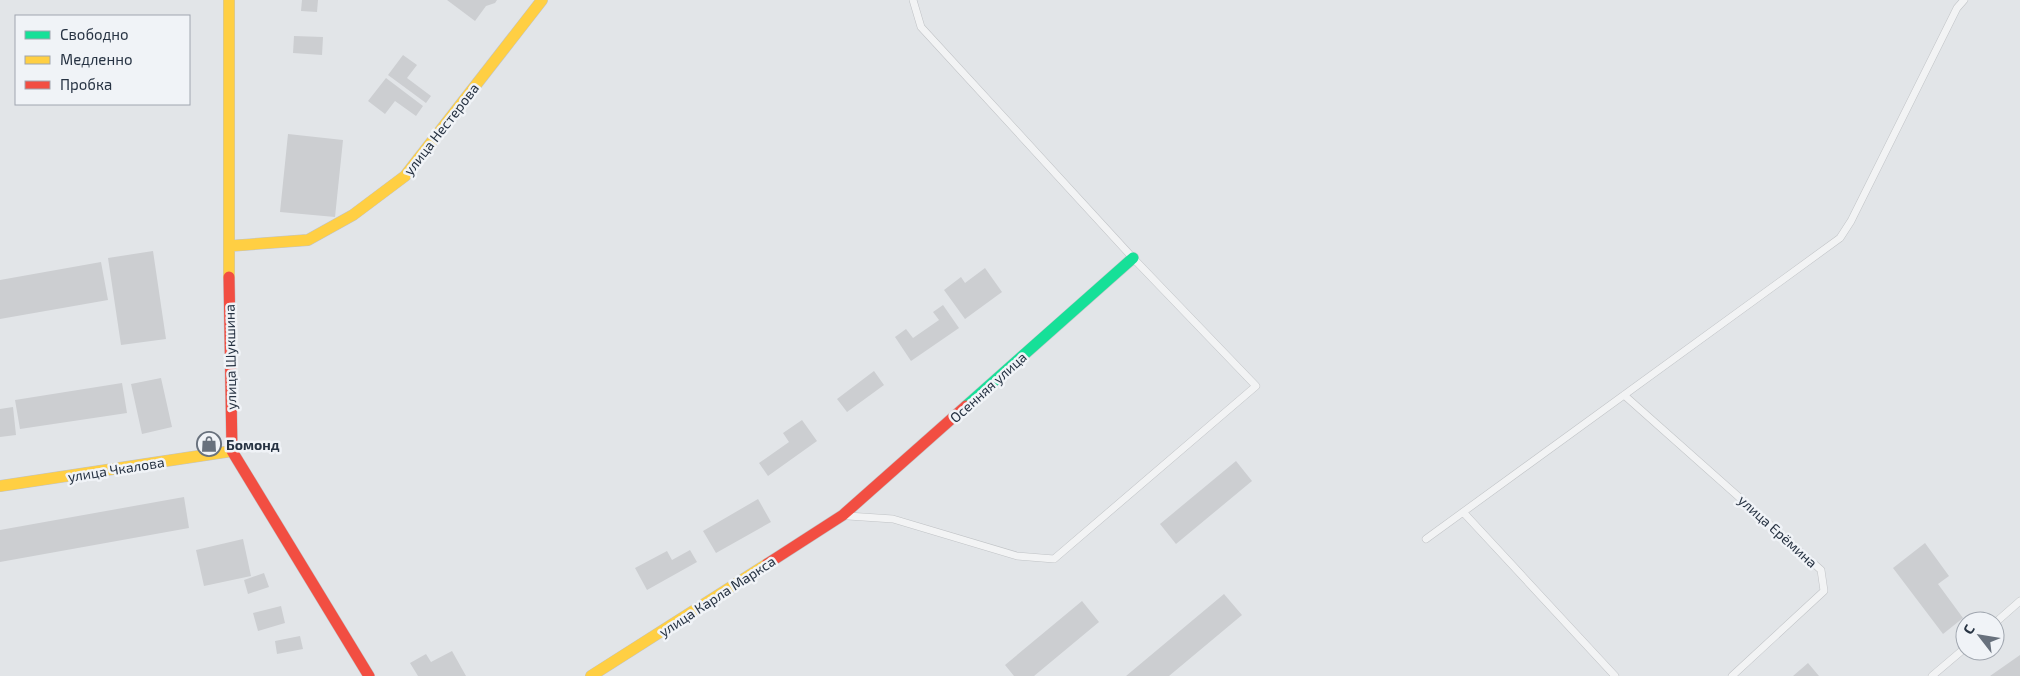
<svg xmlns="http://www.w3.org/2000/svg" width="2020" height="676" font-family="'Exo 2',sans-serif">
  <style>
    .building { fill: #ccced1 }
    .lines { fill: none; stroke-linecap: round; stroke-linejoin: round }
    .lane-casing { stroke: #c0c3c6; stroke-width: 8 }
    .fast-casing { stroke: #c0c3c6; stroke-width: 12 }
    .slow-casing { stroke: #c0c3c6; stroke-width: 12 }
    .jam-casing { stroke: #c0c3c6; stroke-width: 12 }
    .lane { stroke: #f2f3f4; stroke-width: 7 }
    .fast { stroke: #16e098; stroke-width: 11 }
    .slow { stroke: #ffcf43; stroke-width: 11 }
    .jam { stroke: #f24e42; stroke-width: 11 }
    .labels { text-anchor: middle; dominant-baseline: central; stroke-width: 5; stroke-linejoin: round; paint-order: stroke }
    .street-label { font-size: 14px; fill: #273343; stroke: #f0f3f7 }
    .poi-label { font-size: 14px; font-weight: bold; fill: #273343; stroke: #f0f3f7; text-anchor: start }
  </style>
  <rect width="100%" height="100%" fill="#e2e5e8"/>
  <path class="building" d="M302 0H318L317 12 301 11Z
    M447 0H497L495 3 486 6 475 21Z
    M294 36 323 37 322 55 293 53Z
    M403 55 417 65 407 78 431 96 426 103 388 75Z
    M386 78 423 106 416 116 395 101 385 114 368 101Z
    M288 134 343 140 335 217 280 212Z
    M153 251 166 339 121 345 108 258Z
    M101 262 108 300 0 319V280Z
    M985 268 1002 292 965 319 944 290 961 277 965 283Z
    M943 305 959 328 911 361 895 337 906 329 913 338 939 320 933 312Z
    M874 371 884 385 847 412 837 399Z
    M161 378 172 427 142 434 131 384Z
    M122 383 127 413 20 429 15 400Z
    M13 407 16 435 0 437V409Z
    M802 420 817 441 768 476 759 463 789 442 783 433Z
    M1236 461 1252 481 1176 544 1160 524Z
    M184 497 189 528 0 562V530Z
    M758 499 771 522 716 553 703 531Z
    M243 539 251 576 204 586 196 550Z
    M1925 543 1949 576 1938 584 1963 618 1943 634 1893 568Z
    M690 550 697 562 647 590 635 568 667 551 672 560Z
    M264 573 269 587 248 594 244 580Z
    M1224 594 1242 615 1169 676H1126Z
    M1082 601 1099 622 1034 676H1014L1005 665Z
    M281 606 285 623 258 631 253 613Z
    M300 636 303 649 277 654 275 641Z
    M452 651 466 676H418L410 663 426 654 431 662Z
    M2020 655V676H1990Z
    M1808 663 1819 676H1793Z"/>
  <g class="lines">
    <defs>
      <path id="lane" d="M1624 395 1821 570 1824 591 1732 676
        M1463 512 1615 676
        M848 516 893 519 1017 556 1054 559 1256 386 1133 258 921 27 913 0
        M1426 539 1840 238 1851 221 1957 8 1964 0
        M1995 623 2020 601
        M1932 676 1965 648"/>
      <path id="fast" d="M966 406 1133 258"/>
      <path id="slow" d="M229 0V277
        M229 246 308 240 353 215 405 176 542 0
        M0 486 232 451
        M591 676 767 564"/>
      <path id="jam" d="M229 277 232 451 369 676
        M767 564 843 515 966 406"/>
    </defs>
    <use href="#lane" class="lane-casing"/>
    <use href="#fast" class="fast-casing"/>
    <use href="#slow" class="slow-casing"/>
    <use href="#jam" class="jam-casing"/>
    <use href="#lane" class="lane"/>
    <use href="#fast" class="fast"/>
    <use href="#slow" class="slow"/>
    <use href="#jam" class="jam"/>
  </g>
  <defs>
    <symbol id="shop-ring" viewBox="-11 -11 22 22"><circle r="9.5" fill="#f0f3f7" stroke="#68717d" stroke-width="1.5"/><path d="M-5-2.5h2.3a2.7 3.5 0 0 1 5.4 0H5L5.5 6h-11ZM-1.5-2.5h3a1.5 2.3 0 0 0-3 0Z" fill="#68717d"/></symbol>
  </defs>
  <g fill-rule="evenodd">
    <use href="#shop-ring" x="195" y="430" width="28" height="28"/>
  </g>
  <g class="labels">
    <g class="street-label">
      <text transform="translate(441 129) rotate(-52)">улица Нестерова</text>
      <text transform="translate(230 357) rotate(-91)">улица Шукшина</text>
      <text transform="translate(988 387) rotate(-42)">Осенняя улица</text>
      <text transform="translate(116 469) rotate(-9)">улица Чкалова</text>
      <text transform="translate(1778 531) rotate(42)">улица Ерёмина</text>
      <text transform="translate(717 596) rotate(-33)">улица Карла Маркса</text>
    </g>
    <g class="poi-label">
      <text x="226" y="444">Бомонд</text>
    </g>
  </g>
  <rect x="15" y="15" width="175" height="90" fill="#f0f3f7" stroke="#a0a6af"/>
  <rect x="25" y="31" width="25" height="8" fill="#16e098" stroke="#a0a6af"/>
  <text x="60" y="40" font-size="15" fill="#273343">Свободно</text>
  <rect x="25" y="56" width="25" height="8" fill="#ffcf43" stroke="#a0a6af"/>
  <text x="60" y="65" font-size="15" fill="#273343">Медленно</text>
  <rect x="25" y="81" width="25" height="8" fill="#f24e42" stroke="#a0a6af"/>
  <text x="60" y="90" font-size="15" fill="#273343">Пробка</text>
  <g transform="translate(1980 636) rotate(301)"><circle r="24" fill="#f0f3f7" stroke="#a0a6af"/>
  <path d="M0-4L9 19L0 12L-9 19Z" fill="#68717d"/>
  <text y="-8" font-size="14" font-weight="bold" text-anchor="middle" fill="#273343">С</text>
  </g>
</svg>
